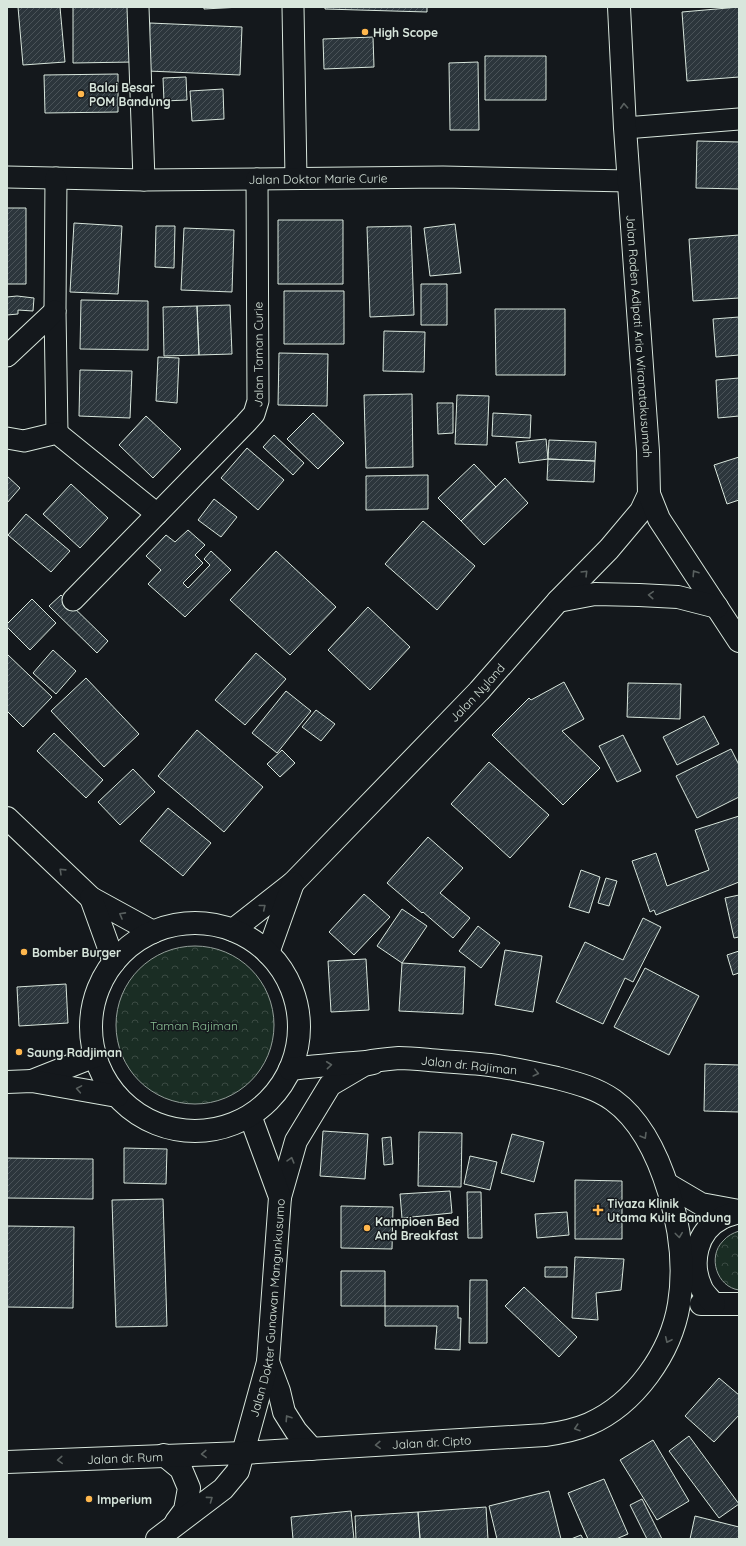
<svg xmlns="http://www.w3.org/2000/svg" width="746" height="1546" font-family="Quicksand,sans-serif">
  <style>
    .forest { fill: url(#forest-crowns); stroke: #939e99 }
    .building { fill: url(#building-hatch); stroke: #d8e6dc }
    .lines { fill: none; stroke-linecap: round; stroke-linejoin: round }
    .minor-casing { stroke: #d8e6dc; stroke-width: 23 }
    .secondary-casing { stroke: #d8e6dc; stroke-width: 24 }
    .primary-casing { stroke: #d8e6dc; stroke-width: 24 }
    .minor { stroke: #14181c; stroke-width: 21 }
    .secondary { stroke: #14181c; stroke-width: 22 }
    .primary { stroke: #14181c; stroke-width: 22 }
    .oneway { stroke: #59605f }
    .poi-dot { fill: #ffb74d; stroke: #14181c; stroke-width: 1.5 }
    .labels { text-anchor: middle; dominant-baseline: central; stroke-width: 3; stroke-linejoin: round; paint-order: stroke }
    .poi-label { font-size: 12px; font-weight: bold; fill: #d8e6dc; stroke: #14181c; text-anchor: start }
    .street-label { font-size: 12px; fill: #d8e6dc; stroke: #14181c }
    .park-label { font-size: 12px; fill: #8ac095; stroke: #14181c }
  </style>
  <defs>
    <pattern id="forest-crowns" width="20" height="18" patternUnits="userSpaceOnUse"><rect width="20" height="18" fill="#1a2d24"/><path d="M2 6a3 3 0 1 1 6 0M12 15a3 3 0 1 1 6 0" fill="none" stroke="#3b4b43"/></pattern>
    <pattern id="building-hatch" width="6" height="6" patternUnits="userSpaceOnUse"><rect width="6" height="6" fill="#2c363c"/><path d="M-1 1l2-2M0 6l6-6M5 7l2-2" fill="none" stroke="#4a5358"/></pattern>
  </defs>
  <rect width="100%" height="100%" fill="#14181c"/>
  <path class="forest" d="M116 1025a79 79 0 1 1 158 0a79 79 0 1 1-158 0Z
    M739 1231V1290C717 1287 707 1257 723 1241 727 1236 733 1233 739 1231Z"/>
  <path class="building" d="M18 7H60L65 62 23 65Z
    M73 7H132L133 62 73 63Z
    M204 7H241L204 9Z
    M325 7H427V12L325 9Z
    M739 7V77L687 81 682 12Z
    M150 23 242 27 240 75 148 71Z
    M373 37 374 67 324 69 323 39Z
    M485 56H546V100H485Z
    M478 62 479 130H450L449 63Z
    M118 74V112L45 113 44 75Z
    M186 77 187 100 164 101 163 78Z
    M223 89 224 119 192 121 190 91Z
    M697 141 739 142V189L696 188Z
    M7 208H26V284H7Z
    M278 220H343V284H278Z
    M74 223 122 226 118 294 70 292Z
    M455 224 461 273 430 276 424 228Z
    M156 226H175L174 268 155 267Z
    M411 226 414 315 370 317 367 227Z
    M184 228 234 230 232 292 181 290Z
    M739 235V298L693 301 689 239Z
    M421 284H447V325H421Z
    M284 291H344V344H284Z
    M17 296 34 298 33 311 18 310V314L7 315V297Z
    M81 300 148 301V350L80 349Z
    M230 305 232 354 199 355 197 306Z
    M197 306 199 355 164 356 163 307Z
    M495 309H565V375H496Z
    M739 317V355L716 357 713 319Z
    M384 331 425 332 424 372 383 371Z
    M279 353 328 354 327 406 278 405Z
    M158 357 179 358 177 403 156 401Z
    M80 370 132 371 130 418 79 416Z
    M739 378V416L718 418 716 380Z
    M412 394 413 467 366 468 364 395Z
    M457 395 489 396 487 445 455 444Z
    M437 403H453V433L438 434Z
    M313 413 344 443 318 469 287 439Z
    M493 413 531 415 530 438 492 436Z
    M146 416 181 449 153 478 119 445Z
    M274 435 304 463 293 475 263 447Z
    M546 439 548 459 519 463 516 442Z
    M549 440 596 442 595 461 548 459Z
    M247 448 284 480 258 510 221 478Z
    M739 457V500L727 504 714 465Z
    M548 459 595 461 594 482 547 480Z
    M474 464 496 487 461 521 438 498Z
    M428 475V509L366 510V476Z
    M7 476 20 488 7 503Z
    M505 478 528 503 484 545 461 521Z
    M71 484 108 518 80 548 43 514Z
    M214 499 237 517 221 537 198 520Z
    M26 514 70 551 51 572 8 535Z
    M423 521 475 566 437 610 385 564Z
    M188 530 205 545 195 555 203 563 183 583 188 588 210 565 204 559 211 551 231 570 185 617 148 584 161 570 146 556 166 535 175 542Z
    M276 551 336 607 290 655 230 600Z
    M61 595 108 641 97 653 49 606Z
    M32 599 56 623 30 650 7 627V624Z
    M368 607 410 647 370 690 328 650Z
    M53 650 76 671 56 694 33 673Z
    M256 653 286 679 245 725 215 700Z
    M7 654 52 697 23 727 7 711Z
    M86 678 139 734 104 767 51 711Z
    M564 682 584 719 562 731 600 768 563 805 492 735 529 698 531 700Z
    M628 683 681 684 680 719 627 717Z
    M286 691 311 711 277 753 252 733Z
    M316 710 335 724 321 741 302 727Z
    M704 716 719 744 677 765 663 737Z
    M197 730 263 787 224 832 158 776Z
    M54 733 103 780 86 798 37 751Z
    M623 735 641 771 617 782 599 746Z
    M731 749 739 765V797L697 818 676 776Z
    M282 750 295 763 280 777 267 764Z
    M489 762 549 815 510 858 451 804Z
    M133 769 155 792 120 825 98 802Z
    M168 808 211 843 183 876 140 841Z
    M739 816V882L656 915 654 910 650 912 632 861 656 853 667 886 709 870 695 830Z
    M428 837 463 868 440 893 470 918 453 938 423 912 422 913 387 883Z
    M581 870 600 877 589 913 569 907Z
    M606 878 617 881 609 906 598 903Z
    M364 894 390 917 354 955 329 932Z
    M739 895V937L734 938 725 898Z
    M402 909 427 926 402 963 377 946Z
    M643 918 661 927 633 982 625 978 603 1024 556 1002 585 942 623 960Z
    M478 926 500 943 481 968 459 951Z
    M505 950 542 956 533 1012 495 1005Z
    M739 951V973L733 975 727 955Z
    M366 959 369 1010 331 1012 328 961Z
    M402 963 465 967 463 1014 399 1011Z
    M645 968 699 996 669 1055 614 1027Z
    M66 984 68 1023 19 1026 17 987Z
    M705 1064 739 1065V1112L704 1111Z
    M323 1131 368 1134 365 1179 320 1176Z
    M419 1132 462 1133 461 1187 418 1186Z
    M512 1134 544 1142 534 1182 501 1173Z
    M391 1137 393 1164 384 1165 382 1138Z
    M124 1148 167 1149 166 1184 124 1183Z
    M470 1156 497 1162 490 1190 464 1184Z
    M7 1158 93 1159V1199L7 1198Z
    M575 1180 622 1181V1239H575Z
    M450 1191 452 1213 402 1218 400 1194Z
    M467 1192H481L482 1238H468Z
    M163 1199 167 1326 116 1327 112 1200Z
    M341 1206 393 1207 392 1249 341 1248Z
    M567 1212 569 1235 537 1238 535 1214Z
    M7 1226 74 1227 73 1308 7 1307Z
    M575 1257 624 1259 621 1290 596 1293 598 1320 572 1318Z
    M545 1267H567V1277H545Z
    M341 1271H385V1306H341Z
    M470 1280H487V1343H469Z
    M524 1287 577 1337 559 1357 505 1306Z
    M385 1306H458V1318H461L460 1350 435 1349 437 1326H385Z
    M719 1378 739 1395V1415L714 1442 685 1416Z
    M689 1436 739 1504 719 1518 669 1451Z
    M653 1440 689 1501 657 1520 620 1460Z
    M604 1479 628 1534 616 1539H588L568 1493Z
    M549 1491 561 1539H497L489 1506Z
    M642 1499 662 1539H647L630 1505Z
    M486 1507 488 1539H420L418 1512Z
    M351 1511 354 1539H293L291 1517Z
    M418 1512 420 1539H356L355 1516Z
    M695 1516 739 1527V1539H690Z
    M581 1535 583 1539H571Z"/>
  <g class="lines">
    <defs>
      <g id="minor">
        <path d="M138 7 144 180"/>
        <path d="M293 7 296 178"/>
        <path d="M625 128 739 119"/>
        <path id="s1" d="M7 177 144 180 443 177 628 181"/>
        <path d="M56 178 55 311 57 433"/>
        <path d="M7 356 55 311"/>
        <path d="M7 438 24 441 57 433 157 514"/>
        <path id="s2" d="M73 600 245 424 254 414 258 401 257 179"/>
      </g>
      <g id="secondary">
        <path d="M7 818 91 898 153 932"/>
        <path d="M91 898 114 962"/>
        <path id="s3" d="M233 930 293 883 479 691 558 601 609 549 641 511 649 494"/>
        <path d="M268 953 293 883"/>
        <path d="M280 1197 296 1141 330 1085 364 1065 373 1063"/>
        <path d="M268 1362 279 1391 284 1412 296 1431 312 1449"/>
        <path d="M164 1455 181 1469 189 1488 185 1510 176 1522"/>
        <path id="s4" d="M157 1539 223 1489 238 1471 268 1362 280 1197 251 1118"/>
      </g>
      <g id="primary">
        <path id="s5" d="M619 7 625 128 648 451 649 494 659 519 739 641"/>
        <path d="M558 601 595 594 639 595 678 597 717 607"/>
        <circle cx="195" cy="1027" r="104"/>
        <path d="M32 1081 95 1056"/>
        <path d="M7 1082 32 1081 117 1096"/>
        <path d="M667 1184 701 1204 739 1211"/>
        <path d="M701 1304H739"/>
        <path d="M714 1304C710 1299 703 1293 701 1287 690 1263 696 1231 722 1218 727 1215 733 1214 739 1212"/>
        <path id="s6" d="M7 1462 243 1453 545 1435C560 1433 575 1430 589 1424 635 1404 671 1353 679 1304 685 1267 680 1228 669 1192 659 1159 642 1121 613 1100 596 1088 576 1083 557 1078 535 1073 513 1068 490 1065 474 1063 457 1062 441 1061 427 1060 413 1058 399 1058 388 1059 377 1060 366 1062 340 1064 315 1066 290 1069"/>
      </g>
    </defs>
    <use href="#minor" class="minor-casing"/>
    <use href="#secondary" class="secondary-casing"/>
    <use href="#primary" class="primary-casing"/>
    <use href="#minor" class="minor"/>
    <use href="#secondary" class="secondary"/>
    <use href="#primary" class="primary"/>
  </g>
  <defs><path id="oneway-chevron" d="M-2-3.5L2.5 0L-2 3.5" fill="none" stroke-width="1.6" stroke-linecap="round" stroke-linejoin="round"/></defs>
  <g class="oneway">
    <use href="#oneway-chevron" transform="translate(624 106) rotate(-93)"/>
    <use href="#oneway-chevron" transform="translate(585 573) rotate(-45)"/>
    <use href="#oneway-chevron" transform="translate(695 573) rotate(-123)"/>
    <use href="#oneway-chevron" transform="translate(651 595) rotate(-176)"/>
    <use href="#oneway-chevron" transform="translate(62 871) rotate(-136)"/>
    <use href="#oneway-chevron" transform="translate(263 907) rotate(-39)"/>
    <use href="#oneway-chevron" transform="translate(122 915) rotate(-151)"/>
    <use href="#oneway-chevron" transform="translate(329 1065) rotate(-6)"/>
    <use href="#oneway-chevron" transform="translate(536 1073) rotate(14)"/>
    <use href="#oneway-chevron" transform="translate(79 1089) rotate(-170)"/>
    <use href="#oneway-chevron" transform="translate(644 1136) rotate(59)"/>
    <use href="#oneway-chevron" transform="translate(291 1160) rotate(-74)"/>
    <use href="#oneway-chevron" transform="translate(679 1235) rotate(83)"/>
    <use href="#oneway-chevron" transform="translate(668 1340) rotate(115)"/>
    <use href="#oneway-chevron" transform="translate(288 1418) rotate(-123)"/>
    <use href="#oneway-chevron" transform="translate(577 1428) rotate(162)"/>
    <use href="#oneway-chevron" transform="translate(378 1445) rotate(177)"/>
    <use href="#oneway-chevron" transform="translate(204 1454) rotate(178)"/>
    <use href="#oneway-chevron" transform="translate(60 1460) rotate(176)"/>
    <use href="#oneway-chevron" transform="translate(210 1499) rotate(-36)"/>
  </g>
  <g class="poi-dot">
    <circle cx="365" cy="32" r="4"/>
    <circle cx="81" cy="94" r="4"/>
    <circle cx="24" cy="952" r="4"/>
    <circle cx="19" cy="1052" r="4"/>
    <path d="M596 1204h4v4h4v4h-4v4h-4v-4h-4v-4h4z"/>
    <circle cx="367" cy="1228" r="4"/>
    <circle cx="89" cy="1499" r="4"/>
  </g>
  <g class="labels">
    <g class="poi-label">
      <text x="373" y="32">High Scope</text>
      <text x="89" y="87">Balai Besar<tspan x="89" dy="14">POM Bandung</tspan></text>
      <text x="32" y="952">Bomber Burger</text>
      <text x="27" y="1052">Saung Radjiman</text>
      <text x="607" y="1203">Tivaza Klinik<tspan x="607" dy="14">Utama Kulit Bandung</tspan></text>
      <text x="375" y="1221">Kampioen Bed<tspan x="375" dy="14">And Breakfast</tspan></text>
      <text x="97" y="1499">Imperium</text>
    </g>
    <g class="street-label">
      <text stroke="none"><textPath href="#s1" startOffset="311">Jalan Doktor Marie Curie</textPath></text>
      <text stroke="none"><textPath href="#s5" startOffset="330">Jalan Raden Adipati Aria Wiranatakusumah</textPath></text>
      <text stroke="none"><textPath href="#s2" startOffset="320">Jalan Taman Curie</textPath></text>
      <text stroke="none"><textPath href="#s3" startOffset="341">Jalan Nyland</textPath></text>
      <text transform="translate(469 1065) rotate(6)">Jalan dr. Rajiman</text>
      <text stroke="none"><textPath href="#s4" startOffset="273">Jalan Dokter Gunawan Mangunkusumo</textPath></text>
      <text stroke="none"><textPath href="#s6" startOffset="425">Jalan dr. Cipto</textPath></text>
      <text stroke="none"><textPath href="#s6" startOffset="118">Jalan dr. Rum</textPath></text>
    </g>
    <g class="park-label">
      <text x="194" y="1025">Taman Rajiman</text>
    </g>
  </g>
  <rect width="746" height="1546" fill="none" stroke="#d8e6dc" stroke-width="16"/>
</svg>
